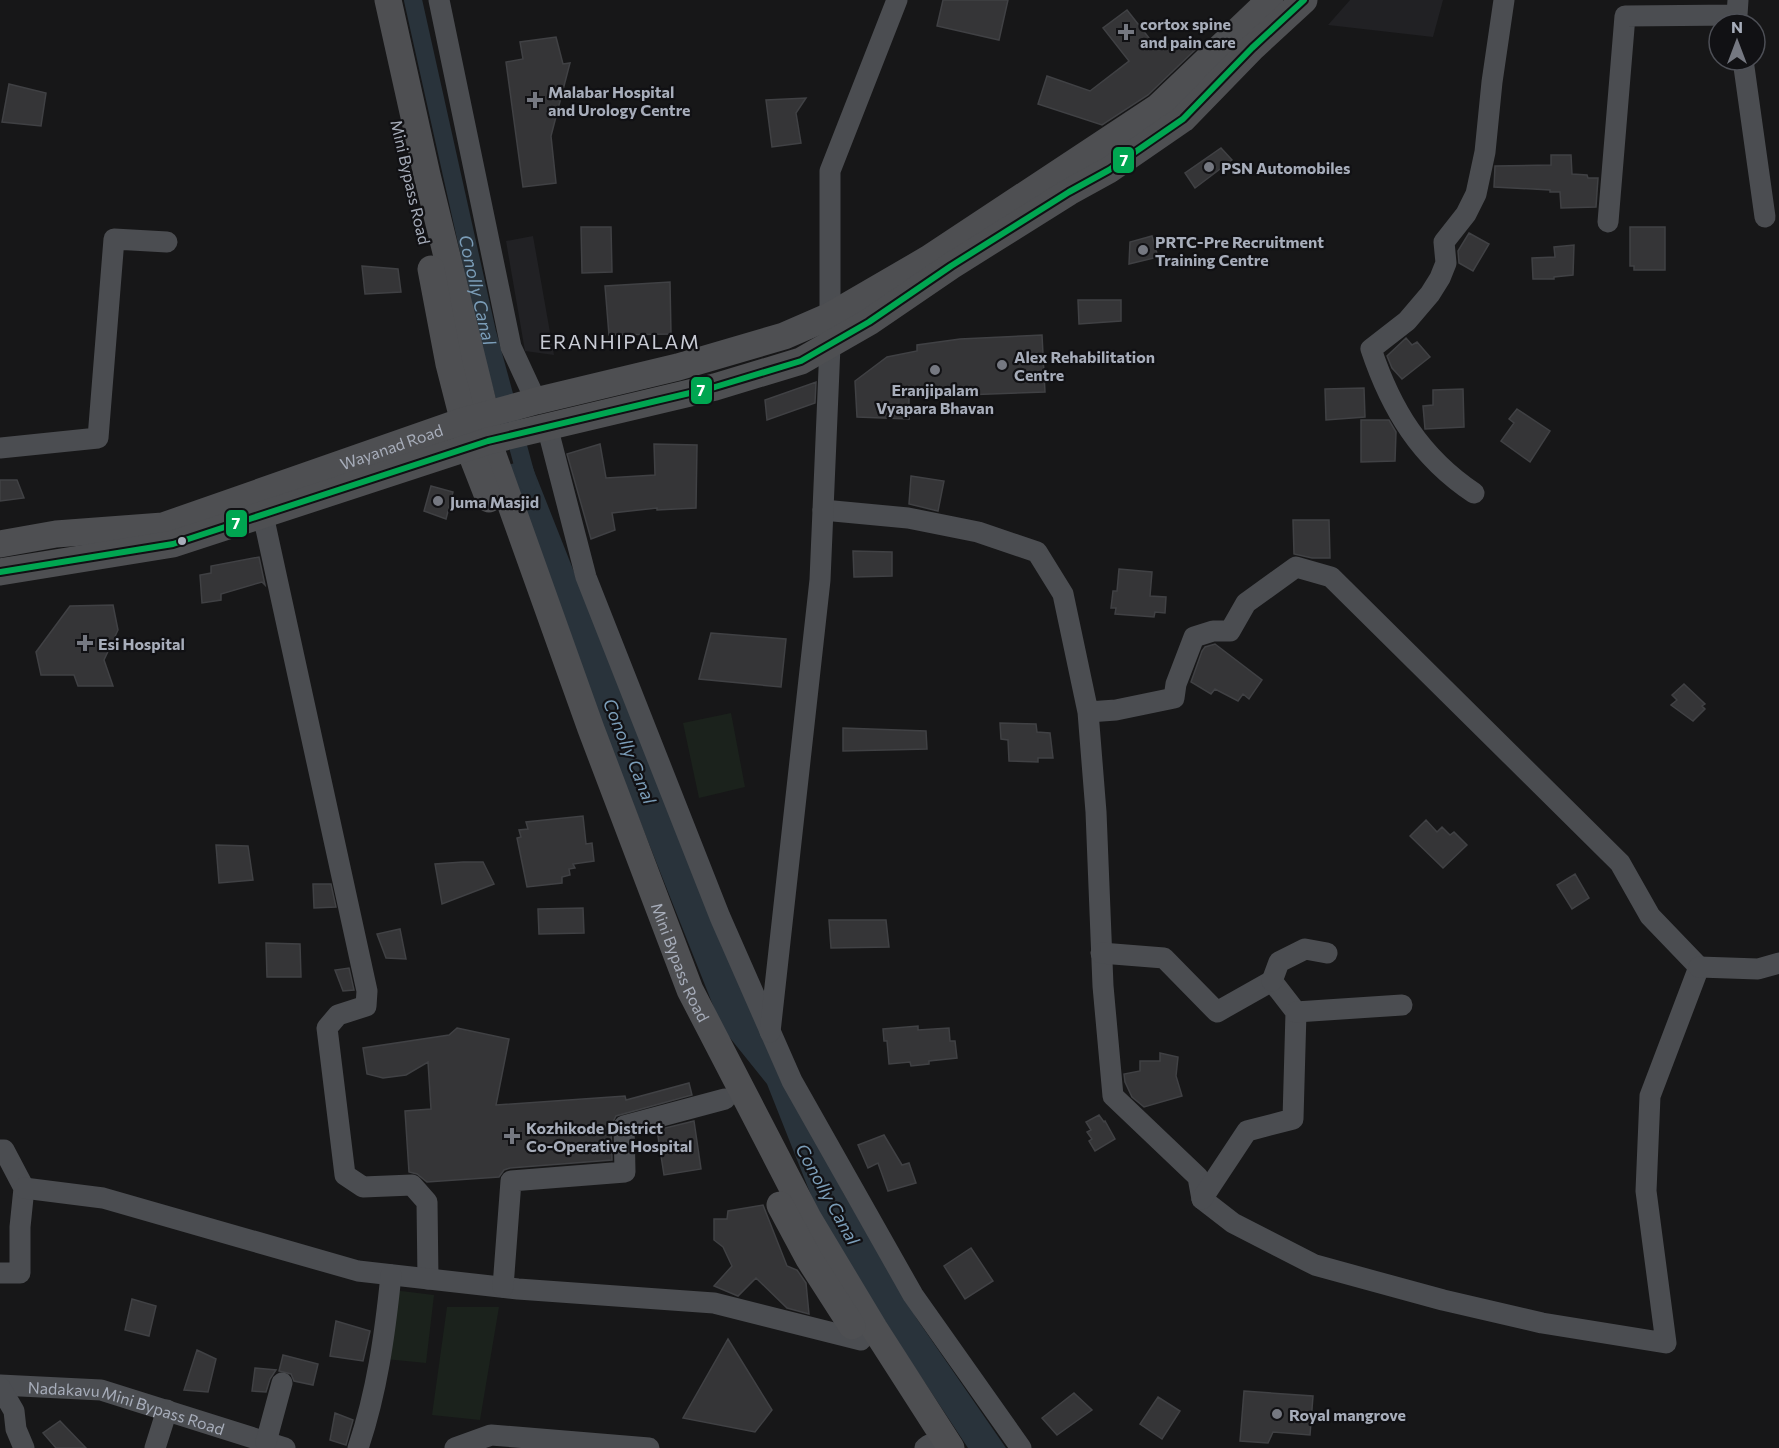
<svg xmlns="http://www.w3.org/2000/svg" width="1779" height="1448" font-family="Commissioner,sans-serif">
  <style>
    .built { fill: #212124 }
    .green { fill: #1b221c }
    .water { fill: #29333b }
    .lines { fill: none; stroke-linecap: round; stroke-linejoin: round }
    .canal { stroke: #29333b; stroke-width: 18 }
    .building { fill: #353537; stroke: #404144; stroke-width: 1.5 }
    .minor { stroke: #4b4d51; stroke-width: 21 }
    .major { stroke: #4e4f52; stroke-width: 27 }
    .bus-1-casing { stroke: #111114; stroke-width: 10 }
    .bus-1 { stroke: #00a651; stroke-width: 6 }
    .poi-dot { fill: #757881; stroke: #111114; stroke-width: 2 }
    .bus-dot { fill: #a7adba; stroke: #111114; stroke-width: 2 }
    .labels { text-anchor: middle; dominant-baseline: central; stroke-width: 4.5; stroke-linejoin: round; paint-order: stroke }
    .poi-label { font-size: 16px; font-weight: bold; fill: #a7adba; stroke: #111114; text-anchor: start }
    .street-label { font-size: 16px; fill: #a7adba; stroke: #111114 }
    .water-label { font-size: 18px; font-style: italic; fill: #7b9db8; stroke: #111114 }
    .quarter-label { font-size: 20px; letter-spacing: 1.5px; fill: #c9ccd5; stroke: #111114 }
    .line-badge { stroke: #111114; stroke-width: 2 }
    .badge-label { font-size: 16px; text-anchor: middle; font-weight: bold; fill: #fff }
  </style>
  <rect width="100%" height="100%" fill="#171718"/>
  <path class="built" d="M1350 0H1443L1433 37 1328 25Z
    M533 236 554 355 525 351 506 241Z"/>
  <path class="green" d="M731 713 745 787 699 798 683 723Z
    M393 1290 434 1295 426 1363 385 1359Z
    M447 1307H499L480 1420 432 1415Z"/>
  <path class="water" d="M529 458 656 779 774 1059 844 1194 917 1319 1006 1448H968L826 1233 767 1084 722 1028 500 468Z"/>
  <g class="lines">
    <path class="canal" id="s1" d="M413 0 487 332 528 483"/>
  </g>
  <path class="building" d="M943 0H1008L999 40 937 26Z
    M1127 10 1153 43 1191 46 1195 50 1148 95 1102 125 1038 104 1047 76 1090 91 1129 61 1103 28Z
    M556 37 563 64 570 63 551 136 556 183 523 187 506 62 523 59 520 42Z
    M9 84 46 93 41 126 2 122Z
    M806 98 796 113 801 143 772 147 766 100Z
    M1221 148 1232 160 1195 188 1185 173Z
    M1551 155H1571L1572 174 1587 175 1588 178H1598L1596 207 1561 208 1560 192H1550V190L1494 187 1495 166 1551 165Z
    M581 227H611L612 272 582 273Z
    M1630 227H1665V270H1634V266H1630Z
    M1469 233 1489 244 1473 271 1459 263 1458 251Z
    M1152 236 1158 257 1129 264 1130 242Z
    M1574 245 1573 275 1554 277V279H1533L1532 258 1555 257 1554 247Z
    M362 266 398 269 401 292 365 294Z
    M670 282 671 334 609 335 605 286Z
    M1078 300H1121V321L1079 324Z
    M1042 335 1045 392 909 397V419L857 417 855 381 887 357 917 351V345L960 339Z
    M1406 338 1412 345 1417 342 1430 357 1402 379 1392 368 1387 356Z
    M816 382 815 403 767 420 765 400Z
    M1364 388 1365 417 1326 420 1325 389Z
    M1463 389 1464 427 1425 429 1423 406 1433 405V390Z
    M1517 409 1550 431 1530 462 1501 441 1514 423 1509 419Z
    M1361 420H1389L1396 432 1395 461 1361 462Z
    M600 444 606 478 655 475 654 444 697 445 696 508 657 510V508L612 513 615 530 591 539 567 454Z
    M911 476 944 481 938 511 909 504Z
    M0 480H17L24 498 0 501Z
    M431 486 453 492 446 519 424 511Z
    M1293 520H1329L1330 558H1312L1294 554Z
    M853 551 892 552V576L854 577Z
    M259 557 265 585 262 582 221 594V600L202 603 200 575 211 573V566Z
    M1119 569 1152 572 1150 596 1166 597 1165 613 1155 612 1154 617 1115 614 1116 608H1111L1113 591H1117Z
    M113 605 118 630 104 660 113 686H78L74 675H41L36 652 70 606Z
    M711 633 786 639 781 687 699 679Z
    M1215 644 1262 680 1249 699 1243 694 1238 701 1215 689 1211 694 1191 682 1202 651 1205 647Z
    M1684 684 1705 704 1702 706 1705 709 1693 721 1671 705 1677 700 1672 695Z
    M1000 723 1036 724 1037 732 1050 733 1053 758H1038V762L1009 761 1008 740 1001 739Z
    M843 728 926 731 927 749 843 751Z
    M583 816 586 844 592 843 594 861 573 864 575 868 569 869 570 875 562 877V883L527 887 517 838 521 837 519 830 528 829 526 822Z
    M1426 820 1437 832 1442 827 1450 835 1454 832 1467 845 1443 868 1410 836Z
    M216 845 248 846 253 880 219 883Z
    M463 862H483L494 884 442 904 435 864Z
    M1575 874 1589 898 1572 909 1557 885Z
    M313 884H331L336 907 314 908Z
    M583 908 584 933 539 934 538 909Z
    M829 920H886L889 947 831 948Z
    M400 929 406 959 386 958 377 934Z
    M266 943 300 944 301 977H267Z
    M349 968 354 990 343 991 335 970Z
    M918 1026V1030L949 1028 950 1041H955L957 1058 929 1061V1064L911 1066 910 1062 889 1064 887 1041H884L883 1029Z
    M457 1028 509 1039 496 1105 625 1096 626 1100 689 1083 692 1095 616 1116 611 1126 612 1160 510 1168 504 1170 499 1177 427 1182 417 1174 409 1172 405 1111 431 1109 428 1062 406 1075 383 1078 367 1074 363 1048 449 1035Z
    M1160 1053 1178 1057 1176 1076 1182 1096 1144 1107 1132 1097 1125 1082 1124 1074 1140 1071V1061H1160Z
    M1099 1115 1104 1122 1105 1121 1115 1139 1095 1151 1089 1141 1092 1139 1087 1132 1091 1130 1086 1122Z
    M694 1121 701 1169 664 1175 657 1130Z
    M884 1135 902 1165 909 1163 916 1183 888 1191 878 1163 868 1168 858 1145Z
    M763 1205 787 1266 797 1270 806 1283 809 1314 787 1308 756 1278 738 1296 714 1286 732 1266 723 1247 714 1240V1219H727L728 1211Z
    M971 1248 993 1281 965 1299 944 1266Z
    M132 1299 156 1306 149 1336 125 1330Z
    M336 1321 370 1331 363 1361 330 1356Z
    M728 1339 772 1410 755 1432 683 1418Z
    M197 1350 216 1359 208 1392 184 1390Z
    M283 1355 318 1364 313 1385 294 1381 291 1374 279 1371Z
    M255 1368 276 1370 270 1379 266 1392 252 1391Z
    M1244 1391 1313 1396 1310 1435 1273 1432 1268 1443 1240 1441Z
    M1074 1393 1092 1410 1057 1435 1042 1418Z
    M1158 1397 1180 1411 1162 1439 1140 1424Z
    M335 1413 353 1420 346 1445 330 1440Z
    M60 1421 86 1448H56L43 1433Z"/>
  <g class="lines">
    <g class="minor">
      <path d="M439 0 511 347 536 401"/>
      <path d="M1743 60 1765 217"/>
      <path d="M1608 222 1625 16 1737 15 1738 0"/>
      <path d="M547 426 586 577 720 917 792 1081 913 1295 1021 1448"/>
      <path d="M0 448 98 438 114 239 167 242"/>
      <path d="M1474 493C1420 457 1391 409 1371 349L1407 321 1430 294 1440 278 1446 263 1444 242 1466 214 1476 194 1485 152 1492 82 1504 0"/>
      <path d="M823 510 908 518 978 532 1037 552 1063 594 1088 712 1096 812 1103 986 1113 1096 1198 1177 1202 1199 1233 1223 1315 1265 1443 1300 1542 1323 1666 1343 1646 1191 1650 1096 1699 967 1650 916 1620 863 1331 577 1296 567 1246 603 1230 631H1213L1194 637 1176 684 1174 698 1116 710 1088 712"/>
      <path d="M263 515 367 991 366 1006 338 1015 327 1028 345 1175 363 1187 412 1185 427 1202 428 1279"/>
      <path d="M1101 953 1164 958 1217 1012 1272 981 1296 1012 1293 1119 1247 1131 1202 1199"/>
      <path d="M1699 967 1758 969 1779 963"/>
      <path d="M1272 981 1279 962 1305 949 1327 953"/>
      <path d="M1296 1012 1402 1005"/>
      <path d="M770 1032 820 580 830 346V171L897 0"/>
      <path d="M0 1150H4L24 1188 20 1227V1273H0"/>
      <path d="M24 1188 103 1198 358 1271 518 1289 714 1303 861 1340"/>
      <path d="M503 1287 511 1181 625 1172 624 1126 725 1099"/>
      <path id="s2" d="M0 1385 101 1390 285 1448"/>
      <path d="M0 1387 14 1411 16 1429 24 1448"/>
      <path d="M266 1442 282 1383"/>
      <path d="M155 1448 167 1410"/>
      <path d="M358 1448C377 1392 385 1334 391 1275"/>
      <path d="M455 1448 491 1435 649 1448"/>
      <path d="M925 1448 929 1445"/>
    </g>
    <g class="major">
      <path id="s3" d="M388 0 427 175 486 415 488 441 591 729 690 990 808 1218 874 1328 951 1448"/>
      <path d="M431 269 449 364 473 458 489 499"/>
      <path id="s4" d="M0 544 56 534 163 526 463 421 536 401 678 367 784 336 830 316 928 259 1158 107 1270 0"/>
      <path d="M0 572 173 544 488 441 715 387 801 361 869 322 951 266 1069 192 1109 170 1183 119 1252 48 1304 0"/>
      <path d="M780 1205 809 1259 852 1326"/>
    </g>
    <defs>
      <path id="bus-1" d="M0 572 173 544 488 441 715 387 801 361 869 322 951 266 1069 192 1109 170 1183 119 1252 48 1304 0"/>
    </defs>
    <use href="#bus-1" class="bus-1-casing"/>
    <use href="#bus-1" class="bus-1"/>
  </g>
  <g class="poi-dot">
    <path d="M1123 23h6v6h6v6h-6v6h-6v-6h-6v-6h6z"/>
    <path d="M532 91h6v6h6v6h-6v6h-6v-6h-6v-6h6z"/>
    <circle cx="1209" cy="167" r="6"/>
    <circle cx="1143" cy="250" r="6"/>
    <circle cx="1002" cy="365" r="6"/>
    <circle cx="935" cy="370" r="6"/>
    <circle cx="438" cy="501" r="6"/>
    <path d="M82 634h6v6h6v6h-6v6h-6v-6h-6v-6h6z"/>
    <path d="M509 1127h6v6h6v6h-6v6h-6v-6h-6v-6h6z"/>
    <circle cx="1277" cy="1414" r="6"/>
  </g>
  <circle class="bus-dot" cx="182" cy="541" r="5"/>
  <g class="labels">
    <g class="poi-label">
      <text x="1140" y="23">cortox spine<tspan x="1140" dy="18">and pain care</tspan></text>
      <text x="548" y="91">Malabar Hospital<tspan x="548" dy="18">and Urology Centre</tspan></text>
      <text x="1221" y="167">PSN Automobiles</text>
      <text x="1155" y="241">PRTC-Pre Recruitment<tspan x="1155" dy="18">Training Centre</tspan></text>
      <text x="1014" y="356">Alex Rehabilitation<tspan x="1014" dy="18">Centre</tspan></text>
      <text x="935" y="389" text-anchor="middle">Eranjipalam<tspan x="935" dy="18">Vyapara Bhavan</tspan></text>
      <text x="450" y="501">Juma Masjid</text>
      <text x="98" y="643">Esi Hospital</text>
      <text x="526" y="1127">Kozhikode District<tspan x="526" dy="18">Co-Operative Hospital</tspan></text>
      <text x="1289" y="1414">Royal mangrove</text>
    </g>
    <g class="street-label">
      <text transform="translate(411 182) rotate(77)">Mini Bypass Road</text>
      <text stroke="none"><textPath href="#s4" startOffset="406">Wayanad Road</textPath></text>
      <text stroke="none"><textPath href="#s3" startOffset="1008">Mini Bypass Road</textPath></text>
      <text stroke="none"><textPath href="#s2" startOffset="129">Nadakavu Mini Bypass Road</textPath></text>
    </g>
    <g class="water-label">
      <text stroke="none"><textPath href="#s1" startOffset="297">Conolly Canal</textPath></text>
      <text transform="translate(630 751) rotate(68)">Conolly Canal</text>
      <text transform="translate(828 1194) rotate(61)">Conolly Canal</text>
    </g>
    <g class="quarter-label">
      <text x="620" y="341">ERANHIPALAM</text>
    </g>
  </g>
  <g class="line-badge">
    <rect x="1112" y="146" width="23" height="28" rx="6" fill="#00a651"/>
    <rect x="690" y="376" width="23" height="29" rx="6" fill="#00a651"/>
    <rect x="225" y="509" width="23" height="29" rx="6" fill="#00a651"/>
  </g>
  <g class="badge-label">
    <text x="1124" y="166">7</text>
    <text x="701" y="396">7</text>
    <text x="236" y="529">7</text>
  </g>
  <g transform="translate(1737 42)"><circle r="28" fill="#111114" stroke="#4d4f56" stroke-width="1.5"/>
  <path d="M0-4.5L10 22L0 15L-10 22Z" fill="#757881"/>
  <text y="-9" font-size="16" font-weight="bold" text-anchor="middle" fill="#a7adba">N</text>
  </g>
</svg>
